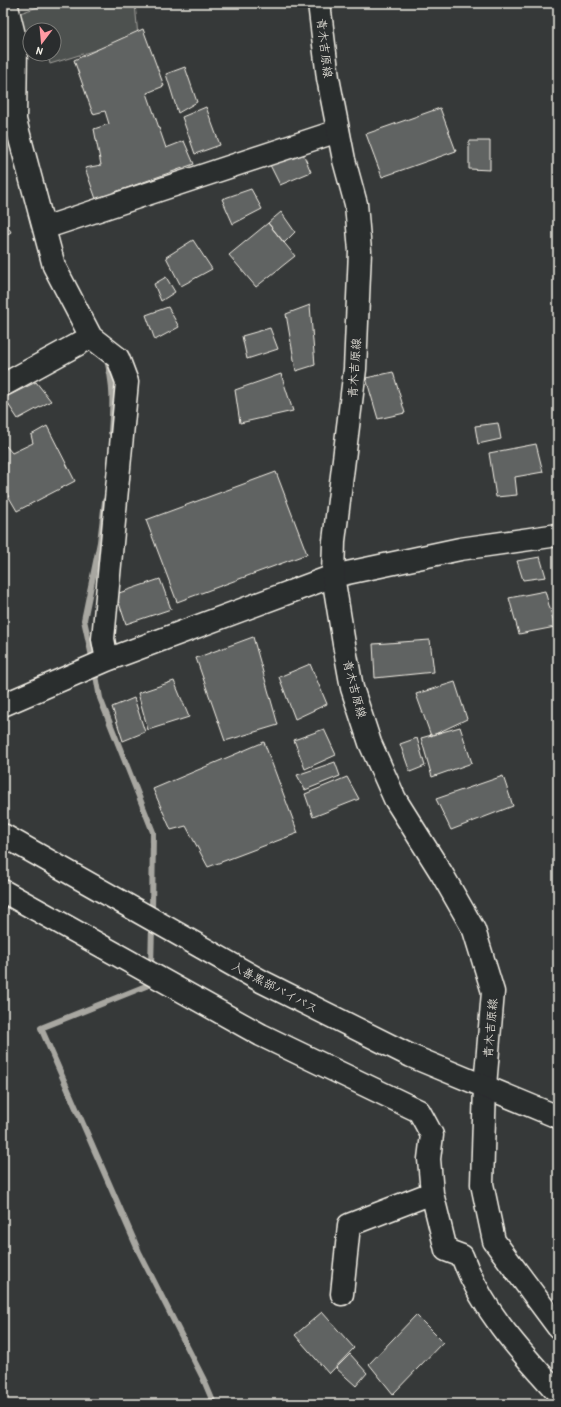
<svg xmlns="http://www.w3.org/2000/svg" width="561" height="1407" font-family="'Patrick Hand','Klee One',sans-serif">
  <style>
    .green { fill: #4e514f; stroke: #a1a19c }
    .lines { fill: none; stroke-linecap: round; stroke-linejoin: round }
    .stream { stroke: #a8a7a1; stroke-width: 6 }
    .building { fill: #616362; stroke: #f4f1e8 }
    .minor-casing { stroke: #f4f1e8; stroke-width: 25 }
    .major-casing { stroke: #f4f1e8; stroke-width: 25 }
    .highway-casing { stroke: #f4f1e8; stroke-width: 25 }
    .minor { stroke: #2a2d2e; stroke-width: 22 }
    .major { stroke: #2a2d2e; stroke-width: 22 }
    .highway { stroke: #2a2d2e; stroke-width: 22 }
    .labels { text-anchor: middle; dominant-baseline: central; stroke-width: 3.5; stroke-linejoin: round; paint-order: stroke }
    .street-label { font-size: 12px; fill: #f4f1e8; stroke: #2a2d2e }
  </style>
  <rect width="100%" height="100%" fill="#363939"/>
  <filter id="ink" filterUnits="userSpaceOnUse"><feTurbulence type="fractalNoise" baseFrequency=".025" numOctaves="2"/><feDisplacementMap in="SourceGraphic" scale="8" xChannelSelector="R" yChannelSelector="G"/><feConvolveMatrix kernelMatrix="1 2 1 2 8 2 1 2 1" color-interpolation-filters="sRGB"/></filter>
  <g filter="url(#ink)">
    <path class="green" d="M50 3H135L138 37 50 64 48 54H54V30H30V52L24 54 17 14Z"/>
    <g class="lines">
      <path class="stream" d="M106 357C114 382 113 406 111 432
        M93 661 84 620 100 542 105 501
        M95 670 100 698 153 832 152 914
        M151 968 152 924
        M151 980V984L41 1028 139 1252 203 1378 214 1404"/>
    </g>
    <path class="building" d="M143 29 164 86 147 93 166 148 184 141 194 164 96 199 85 168 101 165 94 129 109 124 105 111 93 114 74 60Z
      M185 67 197 102 178 113 166 74Z
      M206 107 220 145 195 154 182 117Z
      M440 108 456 151 382 177 366 134Z
      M469 141H490V170L469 169Z
      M302 151 311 172 280 185 270 165Z
      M251 189 262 209 233 224 222 199Z
      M281 212 295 232 284 243 268 223Z
      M3 218 11 232 3 237Z
      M268 223 295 256 256 287 229 255Z
      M193 240 212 269 181 286 166 257Z
      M166 277 175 292 161 301 154 284Z
      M310 305 315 365 296 371 286 314Z
      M168 307 179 327 155 340 146 315Z
      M270 328 278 349 247 359 242 336Z
      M393 372 405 413 378 419 366 378Z
      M281 374 293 411 240 423 235 390Z
      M36 382 51 401 18 419 4 398Z
      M498 423 501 439 478 444 475 426Z
      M47 426 75 481 17 511 3 487V447L6 446 12 453 33 443 31 435Z
      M536 444 543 472 515 477 517 495 496 497 489 453Z
      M276 472 307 554 177 602 146 520Z
      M540 557 546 577 523 580 517 561Z
      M160 579 171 609 126 624 116 594Z
      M545 591 555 627 519 634 509 598Z
      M253 637 278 725 225 741 196 658Z
      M430 640 434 672 375 678 373 644Z
      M310 664 327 704 295 719 279 677Z
      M174 681 189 717 148 730 138 693Z
      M455 682 467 719 431 736 416 694Z
      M134 698 145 732 123 741 112 707Z
      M460 727 472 763 432 777 421 738Z
      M324 729 336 755 305 769 294 740Z
      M417 738 425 766 410 772 400 744Z
      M264 742 298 833 208 867 186 826 171 830 153 789Z
      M335 762 340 776 305 790 297 775Z
      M503 776 513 806 451 830 436 799Z
      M347 777 359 799 313 817 305 794Z
      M322 1312 354 1348 329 1374 295 1335Z
      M416 1315 443 1342 393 1394 369 1364Z
      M350 1354 367 1373 356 1386 336 1368Z"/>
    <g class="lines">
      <defs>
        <path id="minor" d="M44 228 338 131
          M91 337 118 358 127 382 103 639 107 660
          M3 385 91 337 54 266 15 120 16 43 6 3
          M3 705 107 660 333 576 460 549 558 535
          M3 891 261 1035 419 1111 432 1135 429 1159 432 1193 446 1250 462 1256C483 1312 519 1350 558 1393
          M342 1294 349 1225 432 1193"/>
        <path id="major" d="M319 3 328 78 344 160 356 204 360 251 355 369 334 541 333 576 344 644 352 688 370 743 395 799 442 874 474 930 493 992 485 1086 482 1184 494 1241 558 1327"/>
        <path id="highway" d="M3 835 263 982 411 1056 558 1117"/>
      </defs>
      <use href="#minor" class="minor-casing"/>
      <use href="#major" class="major-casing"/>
      <use href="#highway" class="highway-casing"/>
      <use href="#minor" class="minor"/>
      <use href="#major" class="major"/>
      <use href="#highway" class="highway"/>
    </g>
  </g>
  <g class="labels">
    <g class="street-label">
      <text transform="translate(325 48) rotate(83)">青木吉原線</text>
      <text transform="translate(354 368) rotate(-86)">青木吉原線</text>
      <text transform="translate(355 689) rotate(75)">青木吉原線</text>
      <text transform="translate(275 987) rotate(28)">入善黒部バイパス</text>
      <text transform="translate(490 1028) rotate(-85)">青木吉原線</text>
    </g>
  </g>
  <rect width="561" height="1407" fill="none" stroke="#2a2d2e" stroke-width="16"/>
  <rect x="8" y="8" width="545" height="1391" fill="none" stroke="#f4f1e8" stroke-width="1.5" filter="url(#ink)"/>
  <g transform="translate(42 42) rotate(196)"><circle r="19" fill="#2a2d2e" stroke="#7b7b78"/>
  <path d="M0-3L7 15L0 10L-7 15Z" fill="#ff9aa2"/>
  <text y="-6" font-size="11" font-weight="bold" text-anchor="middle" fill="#f4f1e8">N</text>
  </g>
</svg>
